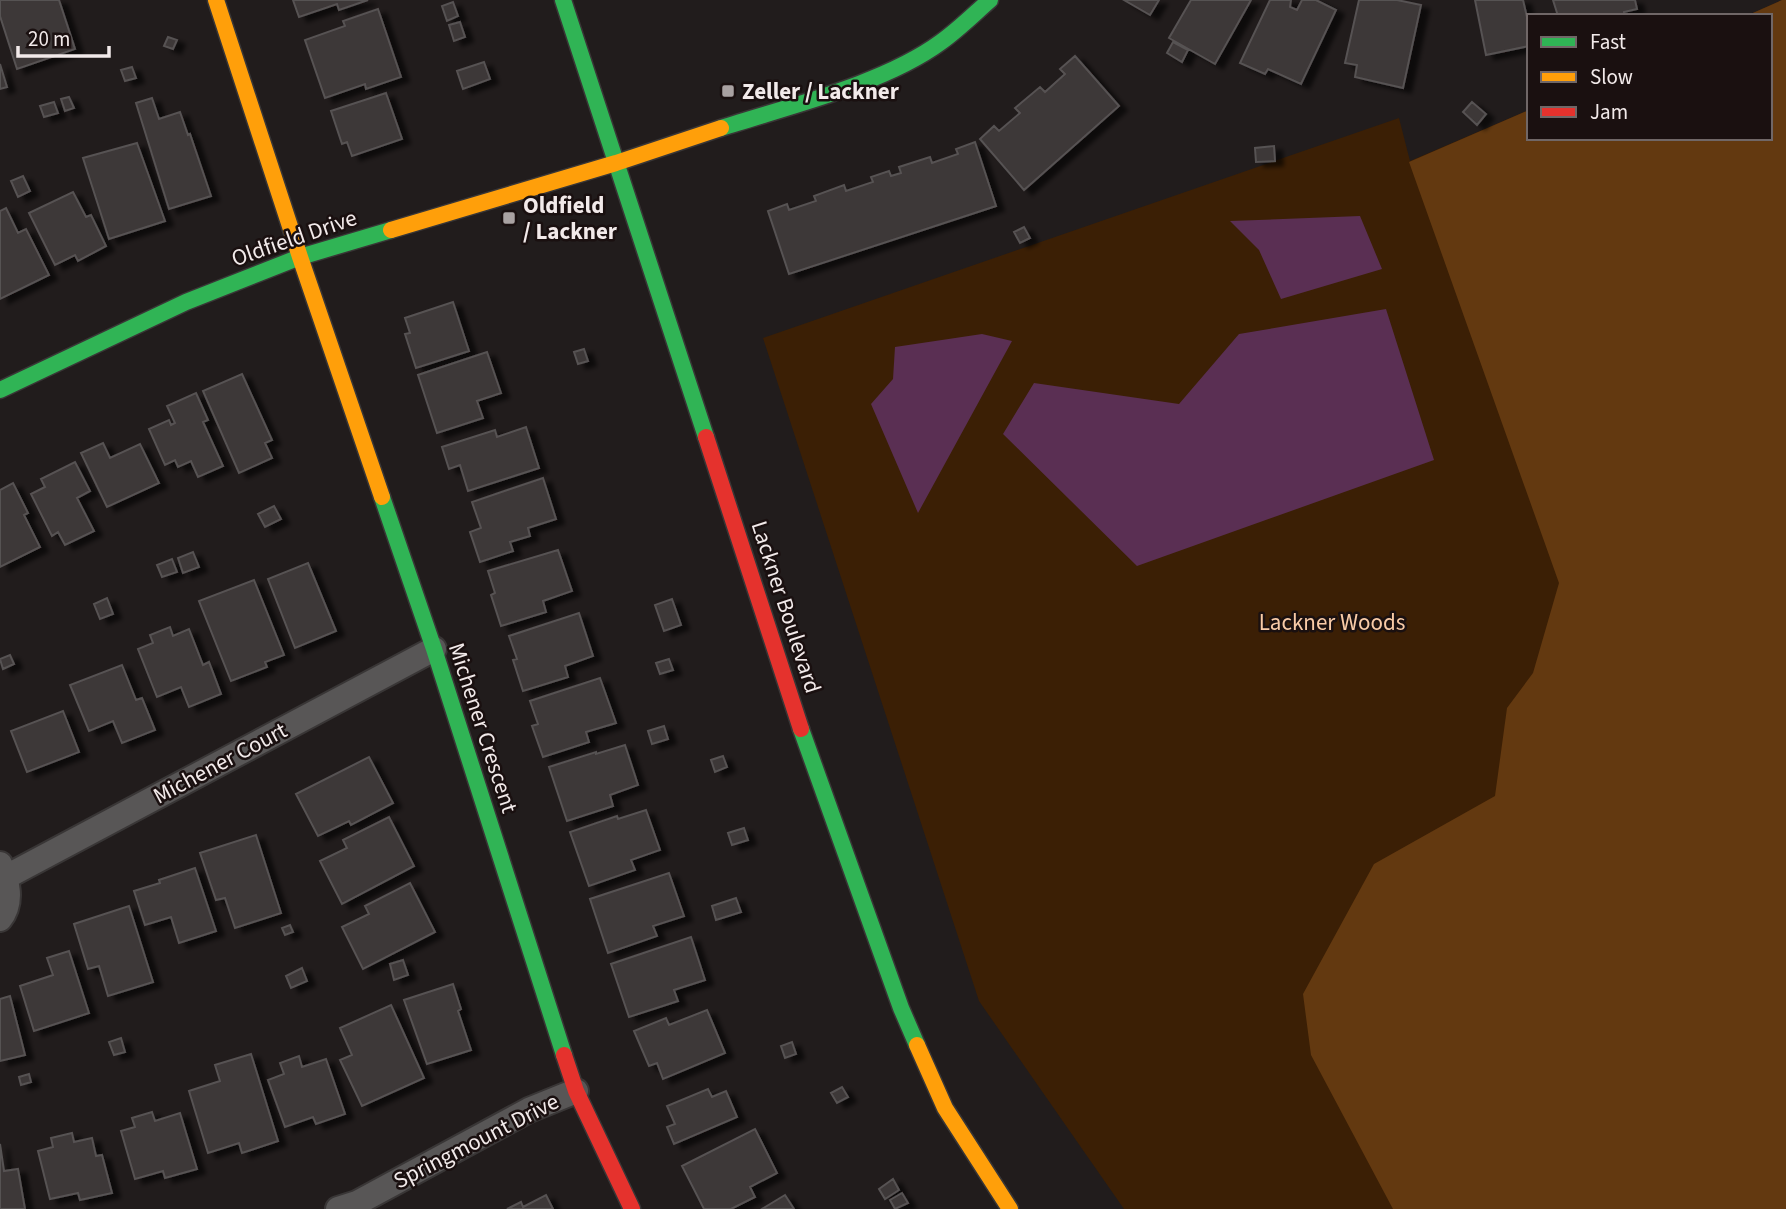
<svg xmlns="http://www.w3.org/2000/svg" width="1786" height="1209" font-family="'Source Sans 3',sans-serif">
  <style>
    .green { fill: #3b1f05 }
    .forest { fill: #633910 }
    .water { fill: #5a2f53 }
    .building { fill: #3c3737; stroke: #575253; stroke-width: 2; filter: url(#shadow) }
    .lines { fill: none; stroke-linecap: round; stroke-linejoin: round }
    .street-casing { stroke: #393636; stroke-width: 28 }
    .fast-casing { stroke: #393636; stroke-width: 19 }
    .slow-casing { stroke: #393636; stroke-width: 19 }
    .jam-casing { stroke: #393636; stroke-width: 19 }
    .street { stroke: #585656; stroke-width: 24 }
    .fast { stroke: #30b455; stroke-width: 16 }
    .slow { stroke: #ff9f0a; stroke-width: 16 }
    .jam { stroke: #e5322d; stroke-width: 16 }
    .poi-dot { fill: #a9a2a2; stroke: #1a1010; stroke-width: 2.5 }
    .labels { text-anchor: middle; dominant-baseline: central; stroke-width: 5; stroke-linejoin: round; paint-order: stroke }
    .poi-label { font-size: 23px; font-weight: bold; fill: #f2eaea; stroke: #1a1010; text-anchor: start }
    .street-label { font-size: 23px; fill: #f2eaea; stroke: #1a1010 }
    .park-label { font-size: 23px; fill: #f9cba7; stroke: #1a1010 }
  </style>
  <defs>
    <filter id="shadow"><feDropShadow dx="8" dy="4.5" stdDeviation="2" flood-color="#0009"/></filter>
  </defs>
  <rect width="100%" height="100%" fill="#211c1c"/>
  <path class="green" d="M1782 0H1786V1209H1124L979 1001 763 338 1399 118 1410 161 1529 110V138H1770V16H1746Z"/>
  <path class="forest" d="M1782 0H1786V1209H1393L1311 1055 1303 994 1374 864 1495 796 1507 708 1533 673 1559 583 1409 162 1529 110V138H1770V16H1746Z"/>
  <path class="water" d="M1360 216 1382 269 1281 299 1259 250 1230 221Z
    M1386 309 1434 460 1137 566 1003 434 1034 383 1179 404 1239 334Z
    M982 334 1012 341 918 513 871 404 893 379 895 347Z"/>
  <path class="building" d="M0 0H59L75 49 17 69 0 16Z
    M293 0H368L339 10 337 4 299 17Z
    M1124 0H1159L1150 15Z
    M1191 0H1251L1215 64 1169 38Z
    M1270 0H1291L1290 7 1297 10 1302 0H1316L1336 10 1301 84 1268 69 1265 74 1240 63Z
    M1359 0H1397L1421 5 1403 88 1355 77 1357 65 1345 63Z
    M1475 0H1523L1529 26V46L1486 55Z
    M1553 0H1635L1637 9 1624 12 1625 16H1558Z
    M453 2 458 16 447 21 442 6Z
    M378 9 401 77 366 89 365 84 325 98 305 40 345 26 343 21Z
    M460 22 465 37 454 41 449 25Z
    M168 37 177 40 173 49 164 46Z
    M1173 42 1188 50 1182 62 1167 53Z
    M1075 56 1119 106 1024 190 980 139 994 126 999 131 1020 113 1015 108 1040 87 1045 92 1065 74 1060 69Z
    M484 62 490 79 463 89 457 71Z
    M0 64 7 87 0 89Z
    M132 67 136 78 125 81 121 70Z
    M386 93 402 139 352 156 347 142 342 144 331 111Z
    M69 97 74 108 65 111 61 99Z
    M152 98 159 119 180 112 188 135 190 134 211 196 169 209 136 103Z
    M54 102 58 113 44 117 40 106Z
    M1472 102 1486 114 1477 125 1463 112Z
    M975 142 996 206 789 274 768 211 787 204 789 210 816 201 814 196 844 185 846 191 873 182 871 177 889 171 891 176 901 173 899 167 930 157 932 163 958 154 956 149Z
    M137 143 165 221 109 239 83 158Z
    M1274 146 1275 161 1256 162 1255 148Z
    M23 176 30 191 18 197 11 181Z
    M73 192 86 217 91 215 106 246 78 261 75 255 55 265 29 213Z
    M6 208 18 233 26 229 49 275 0 299V211Z
    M1024 227 1030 238 1020 243 1014 232Z
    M453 302 469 351 416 368 405 334 410 333 405 318Z
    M584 349 588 361 578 364 574 352Z
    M487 352 501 393 477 401 483 418 437 433 418 375Z
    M242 374 272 440 265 443 272 458 239 473 203 391Z
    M196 393 208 420 203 422 223 466 198 477 191 461 178 467 175 460 165 465 149 429 169 420 171 425 175 423 167 406Z
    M526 427 539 468 468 491 460 465 449 469 442 447 495 430 497 437Z
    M103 443 110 458 140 444 159 483 107 507 81 453Z
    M75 462 90 491 77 498 94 531 65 545 58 532 52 536 31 494 45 487 41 479Z
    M543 478 556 519 528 528 530 536 510 542 513 551 480 562 470 532 481 528 472 502Z
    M13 483 28 513 24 515 40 547 0 567V490Z
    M274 506 281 519 265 527 258 514Z
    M558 550 572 591 543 601 546 612 501 626 491 595 495 593 488 571Z
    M193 552 199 567 183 573 178 558Z
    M172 559 177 572 162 577 157 565Z
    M308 563 336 631 295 648 268 579Z
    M254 580 284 655 265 662 267 667 231 681 199 601Z
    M107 598 113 614 100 619 94 604Z
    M672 599 681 625 664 631 655 605Z
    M579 613 593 656 565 666 568 677 523 691 513 660 517 659 509 636Z
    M170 627 173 636 189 629 203 665 209 662 221 694 189 707 181 687 157 697 138 649 153 643 150 635Z
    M10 655 14 664 3 669 0 659Z
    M669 659 673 670 660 674 656 663Z
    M122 665 136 700 142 698 155 730 122 743 113 721 89 731 70 685Z
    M600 678 616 723 586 732 589 742 543 757 532 726 538 724 530 701Z
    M63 711 79 752 27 772 11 731Z
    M664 726 668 739 652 744 648 731Z
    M625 745 638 785 610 795 613 806 567 821 549 767 596 752V754Z
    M723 756 727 767 715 772 711 760Z
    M369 757 393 803 351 825 349 821 318 836 296 794Z
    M646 810 660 850 631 860 635 870 589 886 570 832 617 816 618 819Z
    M389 817 414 866 342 904 320 861 347 848 343 840Z
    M744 828 748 840 732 845 728 833Z
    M256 835 281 913 235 928 225 898 216 900 200 853Z
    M195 868 216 931 179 943 171 917 145 925 134 891 160 883 159 880Z
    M669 873 684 916 653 926 657 936 608 953 590 899Z
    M410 883 435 932 363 969 342 927 369 914 365 906Z
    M736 898 741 912 716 920 712 906Z
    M129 906 153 982 108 996 99 966 88 969 74 924Z
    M290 925 293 932 285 935 282 928Z
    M691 937 705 980 674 990 678 1001 629 1017 611 964Z
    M69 951 89 1013 34 1031 20 986 53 975 47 958Z
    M403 960 408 975 394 980 390 964Z
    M302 968 307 981 291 988 286 976Z
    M453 984 461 1009 458 1011 471 1050 427 1064 404 1000Z
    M10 996 25 1055 0 1061V999Z
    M391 1005 424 1078 362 1106 340 1060 352 1055 340 1028Z
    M707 1010 725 1053 663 1079 657 1063 649 1066 634 1031 666 1018 669 1025Z
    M121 1038 125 1052 114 1055 109 1042Z
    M792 1042 796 1054 785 1058 781 1046Z
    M251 1054 278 1141 242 1153 239 1143 208 1153 189 1091 220 1081 215 1065Z
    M299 1056 302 1067 326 1059 345 1114 316 1124 313 1117 285 1127 268 1080 284 1074 280 1063Z
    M29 1074 31 1082 21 1085 19 1077Z
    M842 1087 848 1097 837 1103 831 1093Z
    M708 1089 712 1097 726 1091 737 1117 674 1144 667 1127 675 1124 667 1106Z
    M152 1112 155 1121 180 1113 197 1169 165 1178 163 1171 135 1179 121 1131 135 1127 132 1118Z
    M755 1129 777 1173 750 1187 755 1197 731 1209H704L682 1166Z
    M72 1133 74 1142 92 1138 96 1156 102 1155 112 1193 80 1200 78 1193 50 1199 38 1151 53 1147 51 1138Z
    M0 1144 4 1171 18 1169 25 1209H0Z
    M893 1179 899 1190 885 1199 879 1189Z
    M902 1193 908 1203 895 1209 890 1200Z
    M546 1195 553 1209H507L521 1202 523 1207Z
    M785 1195 794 1209H762Z"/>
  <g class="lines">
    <defs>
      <path id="street" d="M6 877 434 649
        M0 919C13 903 8 881 0 864
        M338 1209 357 1203 529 1110 576 1091"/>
      <path id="fast" d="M563 0 706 437
        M721 128C789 106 884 84 941 42 958 30 974 14 990 0
        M0 390 186 302 300 257 391 230
        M382 497 434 649 564 1055
        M801 729 901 1008 917 1045"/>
      <path id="slow" d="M216 0 300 257 382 497
        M391 230 616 163 721 128
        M917 1045 945 1108 1010 1209"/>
      <path id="jam" d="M706 437 801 729
        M564 1055 576 1091 632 1209"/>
    </defs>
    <use href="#street" class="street-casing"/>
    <use href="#fast" class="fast-casing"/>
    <use href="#slow" class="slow-casing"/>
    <use href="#jam" class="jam-casing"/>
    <use href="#street" class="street"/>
    <use href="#fast" class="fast"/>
    <use href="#slow" class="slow"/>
    <use href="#jam" class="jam"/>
  </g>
  <g class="poi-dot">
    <rect x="721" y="84" width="14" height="14" rx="3.5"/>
    <rect x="502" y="211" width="14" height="14" rx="3.5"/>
  </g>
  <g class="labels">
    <g class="poi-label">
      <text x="742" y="91">Zeller / Lackner</text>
      <text x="523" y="205">Oldfield<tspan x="523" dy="26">/ Lackner</tspan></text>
    </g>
    <g class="street-label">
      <text transform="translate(294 238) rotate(-19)">Oldfield Drive</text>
      <text transform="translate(786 607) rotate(72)">Lackner Boulevard</text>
      <text transform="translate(483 728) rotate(72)">Michener Crescent</text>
      <text transform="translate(220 763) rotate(-28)">Michener Court</text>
      <text transform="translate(476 1141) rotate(-27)">Springmount Drive</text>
    </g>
    <g class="park-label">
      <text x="1332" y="622">Lackner Woods</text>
    </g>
  </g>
  <rect x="1527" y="14" width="245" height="126" fill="#1a1010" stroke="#706767" stroke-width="2"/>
  <rect x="1541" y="37" width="35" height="10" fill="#30b455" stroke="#706767" stroke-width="2"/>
  <text x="1590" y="49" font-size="21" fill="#f2eaea">Fast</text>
  <rect x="1541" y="72" width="35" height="10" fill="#ff9f0a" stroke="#706767" stroke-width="2"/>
  <text x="1590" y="84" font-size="21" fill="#f2eaea">Slow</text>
  <rect x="1541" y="107" width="35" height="10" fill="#e5322d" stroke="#706767" stroke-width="2"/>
  <text x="1590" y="119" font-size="21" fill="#f2eaea">Jam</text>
  <path d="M18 46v10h91v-10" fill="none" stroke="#f2eaea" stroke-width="3.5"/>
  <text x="28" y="46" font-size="21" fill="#f2eaea" stroke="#1a1010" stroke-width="5" paint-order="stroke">20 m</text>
</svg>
